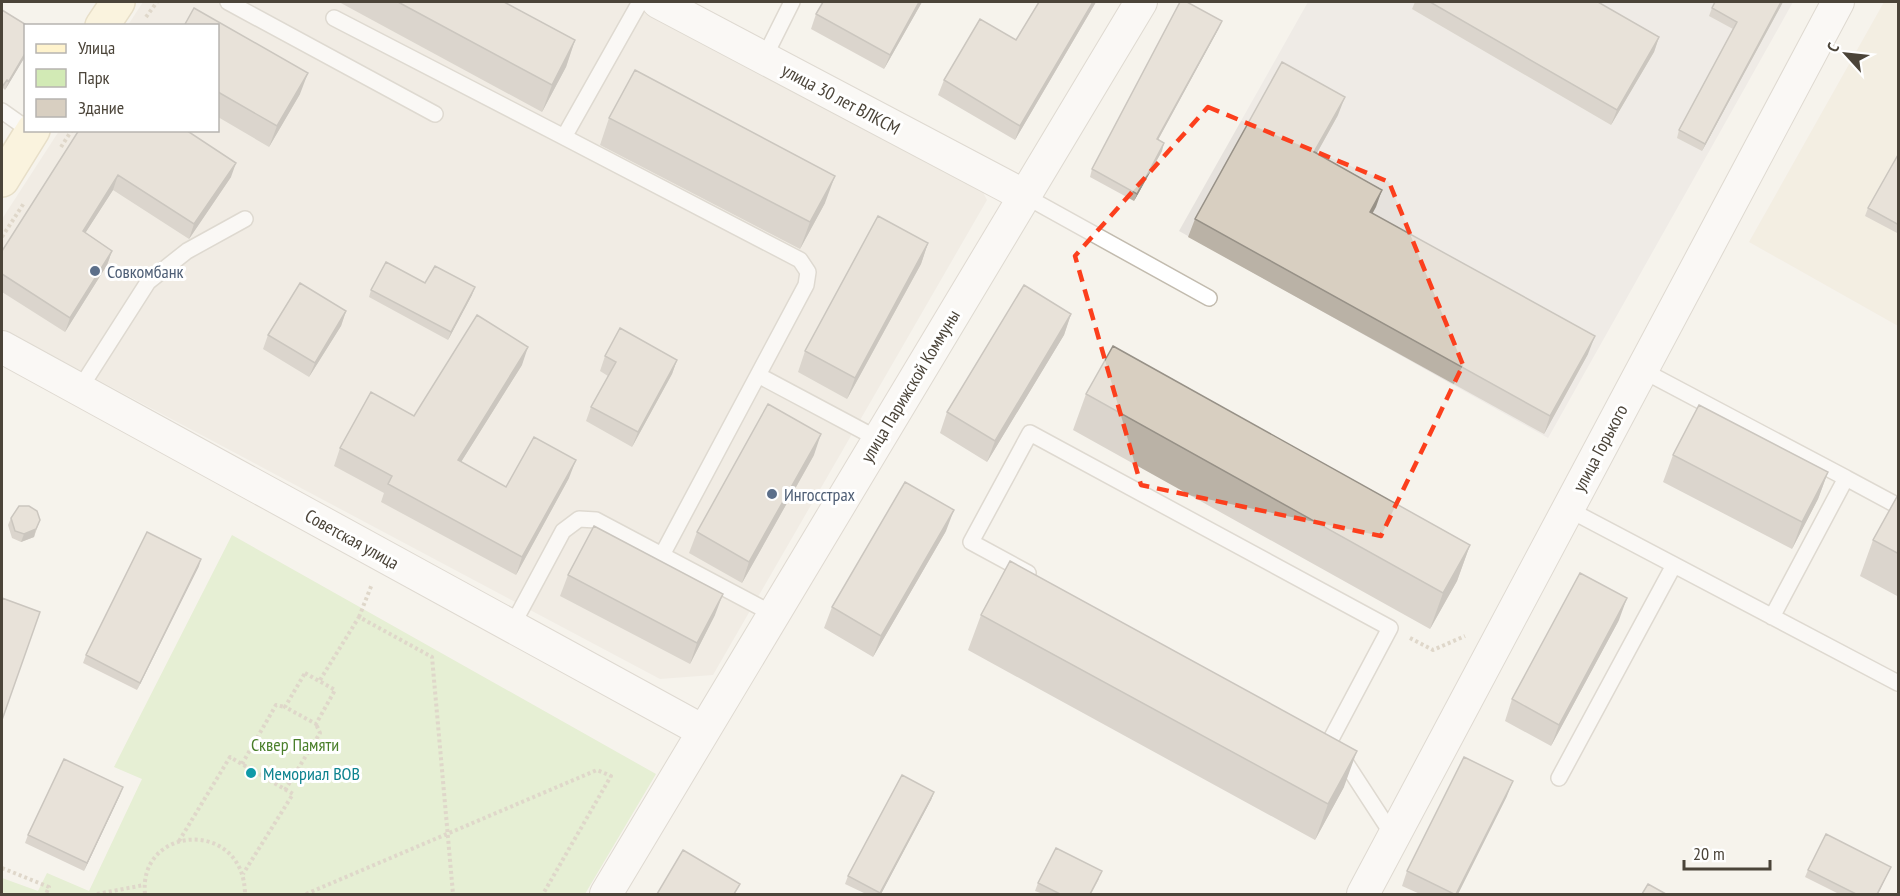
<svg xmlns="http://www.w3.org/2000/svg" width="1900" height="896" font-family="'PT Sans Narrow',sans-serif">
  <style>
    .residential { fill: #eae5da }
    .industrial { fill: #e6e2dd }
    .education { fill: #efe8d6 }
    .green { fill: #d2eab5 }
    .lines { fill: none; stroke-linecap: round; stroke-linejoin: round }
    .lane-casing { stroke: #c2bbae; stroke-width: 18 }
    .street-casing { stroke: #c2bbae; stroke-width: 34 }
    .secondary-casing { stroke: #d6c79b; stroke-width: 36 }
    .path { stroke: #c4b79f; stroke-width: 4; stroke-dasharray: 3 3; stroke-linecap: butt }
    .lane { stroke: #fff; stroke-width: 15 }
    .street { stroke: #fff; stroke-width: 32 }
    .secondary { stroke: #fff3cd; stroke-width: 33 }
    .wall { fill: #bab2a6 }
    .shaded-wall { fill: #979187 }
    .building { fill: #d8cfc1; stroke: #979187; stroke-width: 1.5 }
    .marked { fill: none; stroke: #fc3f1d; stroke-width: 4.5; stroke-dasharray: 12 8; stroke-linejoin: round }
    .service-dot { fill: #5c6f8a; stroke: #fff; stroke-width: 2 }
    .culture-dot { fill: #0f9aa8; stroke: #fff; stroke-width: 2 }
    .labels { text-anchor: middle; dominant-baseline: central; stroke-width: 6; stroke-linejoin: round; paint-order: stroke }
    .street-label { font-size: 18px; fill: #4b4439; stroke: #fff }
    .service-label { font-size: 18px; fill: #4e5e75; stroke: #fff; text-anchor: start }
    .park-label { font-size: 18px; fill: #4a7f2a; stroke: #fff }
    .culture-label { font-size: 18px; fill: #0d838f; stroke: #fff; text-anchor: start }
  </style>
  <rect width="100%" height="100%" fill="#f6f3ec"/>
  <path class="residential" d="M143 2H682L963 153 987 200 713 675 660 679 2 329V219L59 131 218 130V26L128 25Z"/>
  <path class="industrial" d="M1308 2H1793L1548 438 1179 231Z"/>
  <path class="education" d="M1884 2H1898V326L1749 242Z"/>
  <path class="green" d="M232 535 656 774 585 894H2V878L38 891 47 873 89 891 142 779 114 767Z"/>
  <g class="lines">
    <defs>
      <path id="lane" d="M228 2 435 114
        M640 2 564 137 800 260 808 272 806 285 662 555
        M334 18 564 137
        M764 58 792 2
        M2 111 26 128
        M1025 196 1209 298
        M1642 370 1846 478
        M758 375 878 439
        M79 390 148 282 187 251 245 219
        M1568 509 1898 683
        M1028 573 971 542 1030 433 1390 628 1331 739
        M1772 617 1846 478 1898 506
        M512 626 563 531 579 519 596 520 773 614
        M1340 754 1394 837
        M1559 778 1674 565"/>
      <path id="street" d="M658 2 1025 196
        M2 347 703 731
        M606 894 1141 2
        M1363 894 1838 2"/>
      <path id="secondary" d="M102 26 118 2
        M2 180 33 130"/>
    </defs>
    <use href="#lane" class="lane-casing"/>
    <use href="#street" class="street-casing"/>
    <use href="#secondary" class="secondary-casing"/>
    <path class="path" d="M146 17 157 2
      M61 147 72 130
      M2 237 24 203
      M359 617 372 584
      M1410 638 1433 650 1465 636
      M305 673 335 690 316 724 285 707Z
      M320 680 359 617 432 657 453 894
      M242 764 276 705 285 707
      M285 790 320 733 316 724
      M179 841 230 757 293 794 243 874
      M2 868 49 887 46 894
      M97 894 144 885
      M145 894C138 825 244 818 245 894
      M306 894 597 770 611 776 543 894"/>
    <use href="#lane" class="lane"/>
    <use href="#street" class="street"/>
    <use href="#secondary" class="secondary"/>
  </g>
  <path class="wall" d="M339 2H504L575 40 566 67 542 112Z
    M823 2H922L884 69 811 29 816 14Z
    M1039 2H1096L1015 140 938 95 944 80 1016 40Z
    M1415 2H1598L1659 37 1654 52 1611 125 1412 9Z
    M1783 2 1702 151 1677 138 1679 130 1733 29 1709 16 1712 8Z
    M2 10 26 55 5 90 3 88Z
    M218 26 300 94 269 147 218 117Z
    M1219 28 1158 140 1162 151 1134 201 1090 177 1092 169Z
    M1338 115 1317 153 1382 190 1372 213 1588 354 1544 434 1188 237 1195 219Z
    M609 118 825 203 800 249 600 145Z
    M79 130 231 177 189 239 113 190 85 233 112 251 107 265 65 332 2 292V251Z
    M1899 153V234L1865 216 1868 208Z
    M928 243 921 264 847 399 798 372 805 351Z
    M425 283 472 295 448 340 369 297 371 290Z
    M346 311 341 326 309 377 263 349 268 335Z
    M1071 314 1064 335 987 462 940 433 947 412Z
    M605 356 677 360 672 374 632 447 586 421 591 407 608 376 600 371Z
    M522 365 461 462 506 487 569 478 516 575 381 502 384 493 334 466 340 448 414 416Z
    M1086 394 1470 545 1457 581 1430 629 1073 430Z
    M814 455 742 583 689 553 697 532Z
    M1673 455 1828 472 1818 499 1792 549 1663 482Z
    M1899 493V597L1860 576 1873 540Z
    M11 518 40 520 34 537 21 542 12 538 8 525Z
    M946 531 873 657 824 628 832 607Z
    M199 566 137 690 83 663 86 655Z
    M568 575 715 615 690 664 560 596Z
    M981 615 1344 787 1315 840 968 650Z
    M1619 620 1551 746 1505 721 1512 699Z
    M934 792 931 800 881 894H866L845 884 848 876Z
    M120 795 84 871 25 843 28 835Z
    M1507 796 1458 894H1420L1402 886 1407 871Z
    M1891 867 1878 894H1839L1805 877 1808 870Z
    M1099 879 1091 894H1043L1035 891 1038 883Z"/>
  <path class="shaded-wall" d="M919 2H922L884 69 890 55Z
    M1093 2H1096L1015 140 1020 126Z
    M1781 2H1783L1702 151 1705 144Z
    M1222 21 1219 28 1154 147 1157 139Z
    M1659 37 1654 52 1611 125 1617 110Z
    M575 40 566 67 542 112 552 85Z
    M26 52V55L5 90 9 81Z
    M308 73 300 94 269 147 277 126Z
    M1345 97 1338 115 1308 169 1314 152Z
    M1164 143 1162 151 1134 201 1137 194Z
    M236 163 231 177 189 239 194 224Z
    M118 175 113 190 77 246 83 231Z
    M835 176 825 203 800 249 810 222Z
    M1382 190 1376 207 1364 229 1370 212Z
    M928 243 921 264 847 399 855 378Z
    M112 251 107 265 65 332 70 318Z
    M475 287 472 295 448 340 451 332Z
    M346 311 341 326 309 377 315 363Z
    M1071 314 1064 335 987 462 995 441Z
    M1595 336 1588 354 1544 434 1550 416Z
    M528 347 522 365 451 478 458 460Z
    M677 360 672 374 632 447 638 432Z
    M821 434 814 455 742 583 749 562Z
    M576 460 569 478 516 575 522 557Z
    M1828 472 1818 499 1792 549 1802 522Z
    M954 510 946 531 873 657 881 636Z
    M36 529 34 537 21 542 24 534Z
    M1470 545 1457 581 1430 629 1443 593Z
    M201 559 199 566 137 690 140 683Z
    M723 594 715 615 690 664 697 643Z
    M1627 598 1619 620 1551 746 1559 725Z
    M1357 751 1344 787 1315 840 1328 804Z
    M1513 781 1507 796 1458 894H1456Z
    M123 787 120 795 84 871 87 863Z
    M934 792 931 800 881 894H880Z
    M1891 867 1878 894H1877Z"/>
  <path class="building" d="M398 2H504L575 40 552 85Z
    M823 2H919L890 55 816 14Z
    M1039 2H1093L1020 126 944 80 980 19 1016 40Z
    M1180 2H1187L1222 21 1157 139 1164 143 1137 194 1092 169Z
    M1430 2H1598L1659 37 1617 110Z
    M1715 2H1781L1705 144 1679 130 1737 22 1712 8Z
    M194 8 308 73 277 126 218 92V26H184Z
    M2 10 28 26H26V52L9 81 7 80 2 87Z
    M1282 62 1345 97 1314 152 1382 190 1370 212 1595 336 1550 416 1195 219Z
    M635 70 835 176 810 222 609 118Z
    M79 130H186L236 163 194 224 118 175 83 231 112 251 70 318 2 274V251Z
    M1899 153V225L1868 208Z
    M878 216 928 243 855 378 805 351Z
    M386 262 425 283 435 266 475 287 451 332 371 290Z
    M300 283 346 311 315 363 268 335Z
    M1024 285 1071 314 995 441 947 412Z
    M477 315 528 347 458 460 506 487 534 437 576 460 522 557 388 484 392 476 340 448 371 392 414 416Z
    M620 328 677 360 638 432 591 407 616 362 605 356Z
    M1113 346 1470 545 1443 593 1086 394Z
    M768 404 821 434 749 562 697 532Z
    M1699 405 1828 472 1802 522 1673 455Z
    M905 482 954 510 881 636 832 607Z
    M1899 493V554L1873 540Z
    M19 506H29L37 511 40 520 36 529 24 534 15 531 11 518Z
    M594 526 723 594 697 643 568 575Z
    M147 532 201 559 140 683 86 655Z
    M1010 561 1357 751 1328 804 981 615Z
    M1580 573 1627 598 1559 725 1512 699Z
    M2 598 40 612 2 720Z
    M1464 757 1513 781 1456 894H1454L1407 871Z
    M64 759 123 787 87 863 28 835Z
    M902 775 934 792 880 893 848 876Z
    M1826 834 1891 867 1877 894H1856L1808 870Z
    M1056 848 1102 871 1090 894H1060L1038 883Z
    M683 850 740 884 734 894H657Z
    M1648 884 1666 894H1642Z"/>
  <path d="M0 0H1900V896H0ZM1208 107 1389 182 1463 365 1381 536 1141 485 1075 256Z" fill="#f6f3ec" fill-opacity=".55" fill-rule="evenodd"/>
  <path class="marked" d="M1208 107 1389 182 1463 365 1381 536 1141 485 1075 256Z"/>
  <g class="service-dot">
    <circle cx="95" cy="271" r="6"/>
    <circle cx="772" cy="494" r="6"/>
  </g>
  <circle class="culture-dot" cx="251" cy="773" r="6"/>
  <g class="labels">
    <g class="street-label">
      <text transform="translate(841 99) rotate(28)">улица 30 лет ВЛКСМ</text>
      <text transform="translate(910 386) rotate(-59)">улица Парижской Коммуны</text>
      <text transform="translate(1600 448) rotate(-62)">улица Горького</text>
      <text transform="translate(352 539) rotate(29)">Советская улица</text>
    </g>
    <g class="service-label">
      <text x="107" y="271">Совкомбанк</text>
      <text x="784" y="494">Ингосстрах</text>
    </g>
    <g class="park-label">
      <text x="295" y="744">Сквер Памяти</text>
    </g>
    <g class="culture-label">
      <text x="263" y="773">Мемориал ВОВ</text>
    </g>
  </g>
  <rect width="1900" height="896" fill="none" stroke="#4b4439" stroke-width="6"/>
  <rect x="24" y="24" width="195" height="108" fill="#ffffff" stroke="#b7b4b0" stroke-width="1.5"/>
  <rect x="36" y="44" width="30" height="9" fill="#fff3cd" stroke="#b7b4b0" stroke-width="1.5"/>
  <text x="78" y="54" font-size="18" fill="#4b4439">Улица</text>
  <rect x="36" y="69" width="30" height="18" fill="#d2eab5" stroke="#b7b4b0" stroke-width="1.5"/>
  <text x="78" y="84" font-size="18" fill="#4b4439">Парк</text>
  <rect x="36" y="99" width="30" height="18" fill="#d8cfc1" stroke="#b7b4b0" stroke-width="1.5"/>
  <text x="78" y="114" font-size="18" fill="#4b4439">Здание</text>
  <g transform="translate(1846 54) rotate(297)" stroke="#ffffff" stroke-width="4.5" paint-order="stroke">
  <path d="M0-4.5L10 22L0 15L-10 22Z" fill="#4b4439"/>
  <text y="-9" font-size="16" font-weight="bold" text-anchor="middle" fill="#4b4439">С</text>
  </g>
  <path d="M1684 860v9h86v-9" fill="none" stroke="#4b4439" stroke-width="3"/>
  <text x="1693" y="860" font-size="18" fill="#4b4439" stroke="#ffffff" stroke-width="4.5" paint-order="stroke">20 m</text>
</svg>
